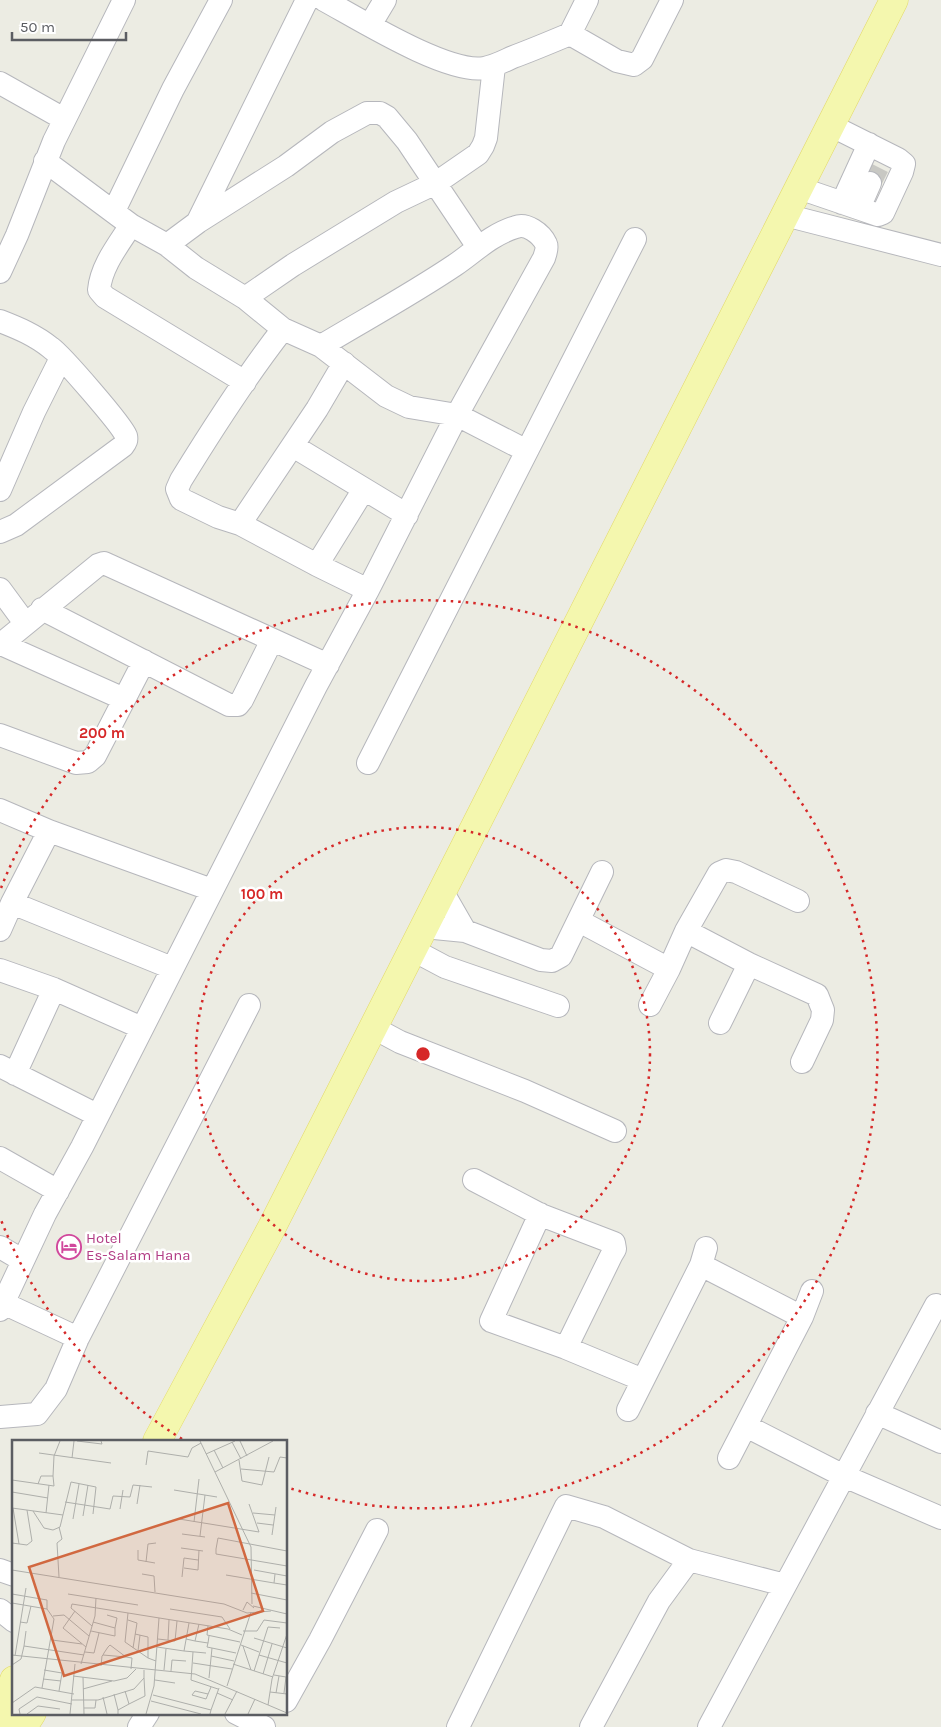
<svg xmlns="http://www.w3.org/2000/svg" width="941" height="1727" font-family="Karla,sans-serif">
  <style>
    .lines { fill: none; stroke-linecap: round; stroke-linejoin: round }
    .minor-tunnel { stroke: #c8c8c3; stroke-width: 22; stroke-dasharray: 22 11; stroke-linecap: butt }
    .minor-casing { stroke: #b6b7bc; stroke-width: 24 }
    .major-casing { stroke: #e3d966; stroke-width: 29 }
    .minor { stroke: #fff; stroke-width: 22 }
    .major { stroke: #f4f7ae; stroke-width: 28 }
    .ring { fill: none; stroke: #d62828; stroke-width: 2.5; stroke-dasharray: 2.5 5 }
    .labels { text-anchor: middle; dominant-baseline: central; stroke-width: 5; stroke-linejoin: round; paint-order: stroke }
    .hotel-label { font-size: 15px; fill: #b23c85; stroke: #fff; text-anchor: start }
    .inset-road { fill: none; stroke: #aeafab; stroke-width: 1 }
    .view { fill: #d16840; fill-opacity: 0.15; stroke: #d16840; stroke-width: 2.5 }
    .inset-edge { fill: none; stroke: #5b5d62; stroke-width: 2.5 }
    .centre { fill: #d62828; stroke: #fff; stroke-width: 2.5 }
    .ring-label { font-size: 15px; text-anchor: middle; font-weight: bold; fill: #d62828; stroke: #fff; stroke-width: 5; stroke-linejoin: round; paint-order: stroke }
  </style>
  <rect width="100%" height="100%" fill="#ecece3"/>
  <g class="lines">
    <path class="minor-tunnel" d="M870 183 878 167"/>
    <defs>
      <path id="minor" d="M324 0C359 19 447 74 484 68 495 66 504 61 513 57 532 50 551 42 570 34L617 61 634 65 642 59 672 0
        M370 25 385 0
        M570 34 587 0
        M0 83 64 119
        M45 161 131 225 167 245 196 268 245 298 283 329 321 346 386 396 409 407 457 415 527 451
        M799 188 878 215 883 213 902 172 904 164 898 159 830 125
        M842 203 869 144
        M859 208 870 183
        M114 211 173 89 221 0
        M785 215 941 255
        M198 221 307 0
        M131 225C119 244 101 266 99 290L105 297 245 382
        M167 245 198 222 286 166 332 132 367 113H380L387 117 407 141 478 247
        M0 272 17 235 54 141 124 0
        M245 298 293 265 396 202 436 183 478 154 483 146 486 138 494 66
        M0 321C18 328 35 335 51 348 62 356 122 425 126 436 127 440 126 442 123 446L16 525 0 532
        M283 329C246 376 213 428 181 480L177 489 181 499 218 517 240 524 317 409 344 363
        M293 446 407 515
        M0 490 34 412 61 358
        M240 524 317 565 364 489
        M317 565 368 590
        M0 589 25 623
        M42 609 229 705H238L242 700 272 640
        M1 644 124 699
        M0 645 98 565 104 563 328 665
        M0 735 76 763 88 762 95 756 144 661
        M368 763 635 239
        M0 810 49 831 212 890
        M442 891 465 931
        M12 903 172 968
        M579 921 669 969
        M424 927 465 931 541 960 552 961 561 956 602 872
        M0 930 12 903 49 831
        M686 931 749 964 817 995 823 1010 822 1020 802 1062
        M413 950 445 967 558 1006
        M0 970 54 989 142 1028
        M650 1005 669 969 686 931 719 873 726 870 736 872 798 901
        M720 1023 749 964
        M372 1027 400 1042 525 1091 615 1131
        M0 1066 97 1115
        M15 1074 54 989
        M0 1158 58 1191
        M474 1180 541 1215 614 1243 615 1249 612 1254 566 1348
        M540 1214 491 1321 566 1348 643 1380
        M0 1247 22 1260
        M701 1265 802 1317
        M3 1303 78 1338
        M0 1310 45 1214 82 1147 316 686 368 590 457 415 544 258C545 254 548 248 546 244 541 233 526 223 516 227 492 234 474 252 455 265 412 294 366 319 321 346
        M628 1410 701 1265 706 1248
        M877 1413 941 1442
        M0 1417 37 1414 56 1389 78 1338 249 1005
        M746 1426 844 1476 941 1518
        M729 1458 802 1317 812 1291
        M689 1560 785 1585
        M0 1570 14 1575
        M0 1610 14 1621
        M286 1701 320 1640 377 1530
        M236 1713 264 1727
        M139 1727 148 1713
        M458 1727 566 1506 604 1517 689 1560 659 1601 591 1727
        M709 1727 936 1305"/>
      <path id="major" d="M157 1441 272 1227 894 0
        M0 1718 14 1680
        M23 1727 32 1713"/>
    </defs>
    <use href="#minor" class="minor-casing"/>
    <use href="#major" class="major-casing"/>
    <use href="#minor" class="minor"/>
    <use href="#major" class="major"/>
  </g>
  <g class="ring">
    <circle cx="423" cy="1054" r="227"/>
    <path d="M182 1439A454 454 0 0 1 1 1220M1 888A454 454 0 1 1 286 1487"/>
  </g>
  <defs>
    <symbol id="hotel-ring" viewBox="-11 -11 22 22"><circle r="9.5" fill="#fff" stroke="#d1479c" stroke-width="1.5"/><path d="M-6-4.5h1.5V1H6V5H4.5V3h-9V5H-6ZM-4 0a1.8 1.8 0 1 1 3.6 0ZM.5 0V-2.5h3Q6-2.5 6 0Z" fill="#d1479c"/></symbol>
  </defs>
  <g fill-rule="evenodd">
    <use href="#hotel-ring" x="55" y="1233" width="28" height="28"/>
  </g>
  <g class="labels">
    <g class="hotel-label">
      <text x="86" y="1238">Hotel<tspan x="86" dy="17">Es-Salam Hana</tspan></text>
    </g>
  </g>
  <g transform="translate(12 1440)">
    <rect width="275" height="275" fill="#ecece3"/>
    <path class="inset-road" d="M65 1 90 4 89 1M188 1 239 107 240 164M228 1 235 16M220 2 229 19M202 10 211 28M27 13 99 23M194 14 223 1M60 18 62 1M227 20 230 41 250 45 257 17M134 25 136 11 176 17 180 8 189 3M229 29 262 32 268 17 275 18M203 32 261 1M0 40 42 46 41 36M26 44 29 36H41L42 16 48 1M162 50 205 57M0 52 36 58M53 62 98 69 101 56 118 57 121 45 140 47M125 64 128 45M0 68 51 75M1 68 7 104M108 69 111 50M21 71 32 88 41 90 48 87 59 42 84 47 81 74M34 73 37 45M241 73 263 75M71 76 76 45M61 79 67 44M167 79 247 92 237 64M182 82 187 39M245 83 261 85M47 87 50 99 45 103 47 137M170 94 193 97M260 95 264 67M188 96 193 55M0 103 15 105 20 101 15 70M169 108 191 111M126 110V120L143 123M275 111 206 98 204 109V114L275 126M134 122 136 104 144 103M172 128 186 130 187 110M0 130 212 164 235 173 259 171M242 130 275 136M130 134 142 136 143 152M263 134 262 143 275 145M214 135 262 143M170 137 172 118 186 120M239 153 275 160M0 154 35 160V169L42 179 30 248M56 154 126 165M0 163 35 169M241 166 275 174M158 169 210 177 218 189M231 170 235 162 242 168M63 171 51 188 74 207M116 173 113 202 136 218M95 175 105 178 103 188M41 176 52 175 77 196M116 180 125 183 121 208M8 182 15 183 19 166M80 186 59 168 60 164 216 189 230 195M196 186 195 195 228 202M14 191 12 206 72 215M79 191 103 196V188L81 182M231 191H245L252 180 275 183M123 194 136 197V218L144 221M242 198 275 208M146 199 163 201 165 181M174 199 183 201 187 184M40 200 70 204M156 200 157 180M183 201 196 203 197 196M196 203 195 207 224 213M229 205 247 212M231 206 239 230M145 207 172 211 177 183M126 211 128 195M172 211 194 213M73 212 82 213 87 193M181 212 179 240 206 249M0 215 183 234 275 273M247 215 275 223M3 216 14 148M199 216 222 221M114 217 120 218 119 229M181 223 220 229M69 224 83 176 84 158M221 224 261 237M0 225 9 219 12 206M89 226 90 216 91 215 92 213 96 207 98 205 114 217 91 215M32 230 50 233 47 251M152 230 154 209M159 231 160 220 174 221M242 231 256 187 268 188M251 234 260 204M262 235 274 237 272 253M61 236 102 241 115 238 124 229M71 237 72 274M197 238 200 208M31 239 49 241M143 240 163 243M215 246 239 172M71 249 100 241M258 252 275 254M205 253 221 260M264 253 267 236M102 254 106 270M196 254 183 251 180 255 194 259 199 247M141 255 199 270 198 274M91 257 95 274M60 260H86L122 249 132 238V230M139 261 189 274M0 263 23 247 62 254M117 264 133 256 132 238M256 265 260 239 275 194M72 268H83L84 260M199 270 207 248M8 274 7 269 25 257 60 264M15 274 26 266 48 269M58 274 63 224M106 274V270L117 264 113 251M134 274 142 246 147 178M213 274 225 251M236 274 243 259"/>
    <path class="view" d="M216 63 251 171 52 236 17 127Z"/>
    <rect width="275" height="275" class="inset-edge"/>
  </g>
  <circle cx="423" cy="1054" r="8" class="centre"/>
  <g class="ring-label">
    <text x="102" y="738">200 m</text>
    <text x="262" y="899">100 m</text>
  </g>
  <path d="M12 32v8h114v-8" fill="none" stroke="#5b5d62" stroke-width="2.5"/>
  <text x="20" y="32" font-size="15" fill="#5b5d62" stroke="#ffffff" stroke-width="4" paint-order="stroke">50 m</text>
</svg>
